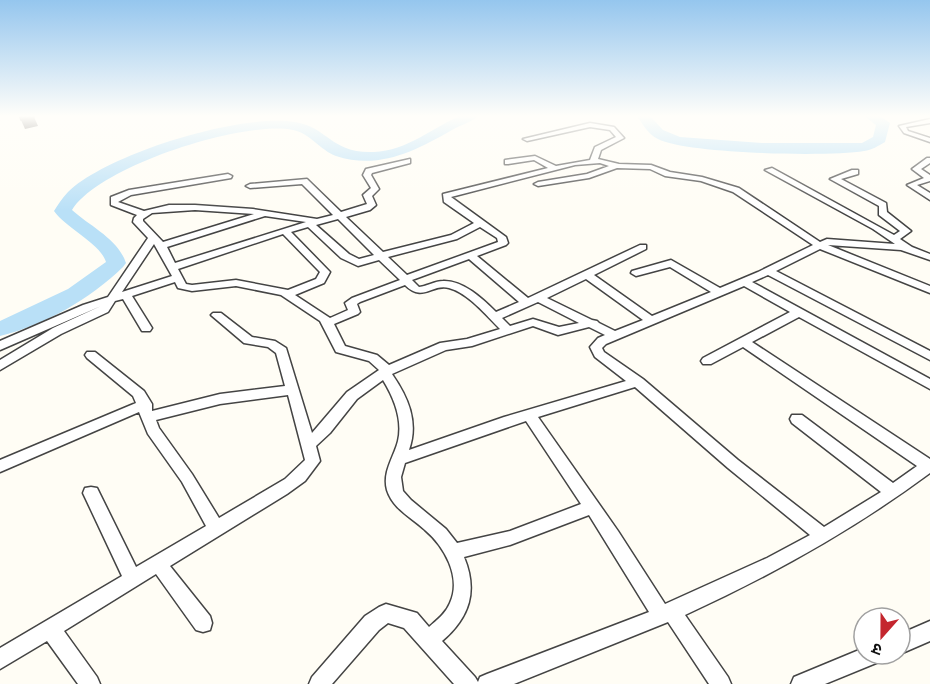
<svg xmlns="http://www.w3.org/2000/svg" width="930" height="684" font-family="Lora,'Noto Sans Devanagari',serif">
  <style>
    .lines { fill: none; stroke-linecap: round; stroke-linejoin: round }
    .river { fill: #b9e0f7; fill-rule: evenodd }
    .street-casing { stroke: #444; stroke-width: 3 }
    .street { fill: #fff; fill-rule: evenodd }
    .shaded-wall { fill: #3f3936 }
    .building { fill: #5a524d; stroke: #3f3936; stroke-width: 1.5 }
  </style>
  <rect width="100%" height="100%" fill="#fffdf5"/>
  <g class="lines">
    <path class="river" d="M462 115H479C473 122 460 125 452 130 415 151 379 170 336 156 320 150 310 133 293 130 243 120 99 166 72 210 91 227 118 239 126 263L123 267C90 299 45 325 0 336V321L68 289 106 262C100 243 67 229 54 211 58 205 62 198 68 192 107 154 240 113 295 122 328 127 331 154 374 152 407 151 433 127 462 115Z
      M637 115H649L663 130 680 137 762 143H862L873 137 876 125 863 115H878L890 123 885 142C878 146 872 150 864 151 829 157 687 154 658 139 648 134 642 124 637 115Z"/>
    <defs>
      <path id="street" d="M930 119V123L906 127 908 131 930 138V142L904 133 899 126Z
        M590 123 614 127 624 138 601 150 598 159 619 164 651 165 670 172 702 177 739 188 820 242 827 239 895 244 873 229 765 170 772 168 894 235 900 231 879 215V206L830 179 852 170H858V174L841 179 886 203 887 212 911 231 900 239 912 247 930 254V260L901 250 828 245 930 286V293L820 249 776 271 930 351V360L768 275 752 282 930 379V389L799 317 752 342 930 459V473C853 530 772 575 685 615L728 677 731 684H709L668 622 514 684H454L404 628 388 623 379 630 332 684H309L312 677 365 616 379 607 386 604 417 613 429 627C437 620 446 613 450 603 462 577 444 546 425 530 411 517 393 509 387 490 382 472 394 457 398 441 403 420 394 398 383 380L357 399 330 433 316 446 320 461 305 481 287 494 170 566 210 616 212 623 210 630 203 632 196 630 156 574 64 631 97 677 100 684H78L47 641 0 669V648L122 576 83 493 85 488 91 487 97 488 136 567 206 526 182 482 148 434 139 412 0 472V460L136 403 133 396 87 358 85 355 87 352H95L144 391 152 404V411L220 394 285 386 276 353 268 347 244 343 211 315 213 313H221L252 337 275 341 286 348 312 433 347 392 379 370 369 361 336 352 320 321 281 295 236 286 192 291 178 288 175 282 132 296 152 328 150 331H142L123 299 115 301 108 312 61 334 0 370V360L53 328 101 306 0 350V341L83 305 108 297 148 238 133 222 134 218 137 215 111 205V197L129 190 228 174 232 176 231 178 131 195 118 202 144 211 169 205H195L253 209 317 219 333 215 302 184 250 188 246 186 250 184 307 179 341 212 367 204 363 195 371 188 363 175 366 169 410 159V163L372 173 371 175 379 189 372 196 376 205 370 210 346 217 383 252 451 235 474 223 444 202 443 194 548 168 534 160 508 164H505V160L535 156 556 166 590 160 595 147 616 137 610 130 590 127 527 141 523 139ZM600 163 609 166 587 174 538 182 534 184 538 186 589 178 617 168 650 169 665 176 701 181 733 192 813 245 758 272 720 288 671 260 632 271 631 273 636 276 670 267 711 292 652 316 594 275 646 249V245H640L528 298 477 256 506 245 508 243 506 237 451 197 575 165ZM195 210 254 214 163 242 143 221V219L152 213ZM265 216 306 222 175 263 167 247ZM338 219 374 255 359 259 349 254 316 225ZM308 227 341 258 358 266 379 260 400 280 352 298 345 303 348 310 330 318 295 295 324 283 330 272 291 232ZM480 227 497 238 498 242 407 275 388 257 457 239ZM283 234 320 272 316 279 288 290 236 280 192 285 186 284 178 269ZM154 244 172 276 122 292ZM469 259 519 302 496 312C483 299 463 280 443 281 435 281 427 286 419 287L412 280ZM586 279 643 320 615 331 599 323 597 321 592 320 547 298ZM405 285C423 303 432 283 449 288 468 293 486 315 500 329L467 339 440 343 389 365 377 355 345 346 334 324 358 314 360 312 357 304 360 302ZM744 286 790 312 703 358 701 361 703 364H711L743 347 917 466 893 483 802 415H792L790 419 792 423 881 492 824 527 738 460 643 379 604 352 602 348 606 344ZM538 302 579 323 559 327 533 319 510 326 502 318ZM533 326 558 335 589 327 605 335 598 338 590 347 595 357 626 381 504 417 409 450C419 422 408 397 392 374L446 350 472 346ZM635 387 728 468 810 535 767 558 665 604 618 531 538 417ZM288 395 305 460 285 479 219 518 192 474 159 428 156 420 220 404ZM526 421 581 504 510 531 457 543 446 529 411 500 403 491 401 477 405 463ZM589 515 649 612 487 674 480 677 478 682 475 677 442 641C470 617 478 591 464 557L510 545Z
        M927 158H930V163L921 169 930 175V181L917 185 930 193V200L907 185 924 178 912 169Z
        M930 621V641L900 654V634Z
        M864 648V654H884L881 661 825 684H791L794 677Z"/>
    </defs>
    <use href="#street" class="street-casing"/>
    <use href="#street" class="street"/>
  </g>
  <path class="shaded-wall" d="M34 117 38 126 25 129 21 120Z"/>
  <path class="building" d="M19 115H32L34 117 21 120Z"/>
  <linearGradient id="sky" x2="0" y2="1"><stop stop-color="#95c6ee"/><stop offset="0.55" stop-color="#fffefa"/><stop offset="1" stop-color="#fffefa" stop-opacity="0"/></linearGradient>
  <rect width="930" height="211" fill="url(#sky)"/>
  <g transform="translate(882 636) rotate(201)"><circle r="28" fill="#ffffff" stroke="#a0a0a0" stroke-width="1.5"/>
  <path d="M0-4.5L10 22L0 15L-10 22Z" fill="#c4262e"/>
  <text y="-9" font-size="16" font-weight="bold" text-anchor="middle" fill="#111111">उ</text>
  </g>
</svg>
